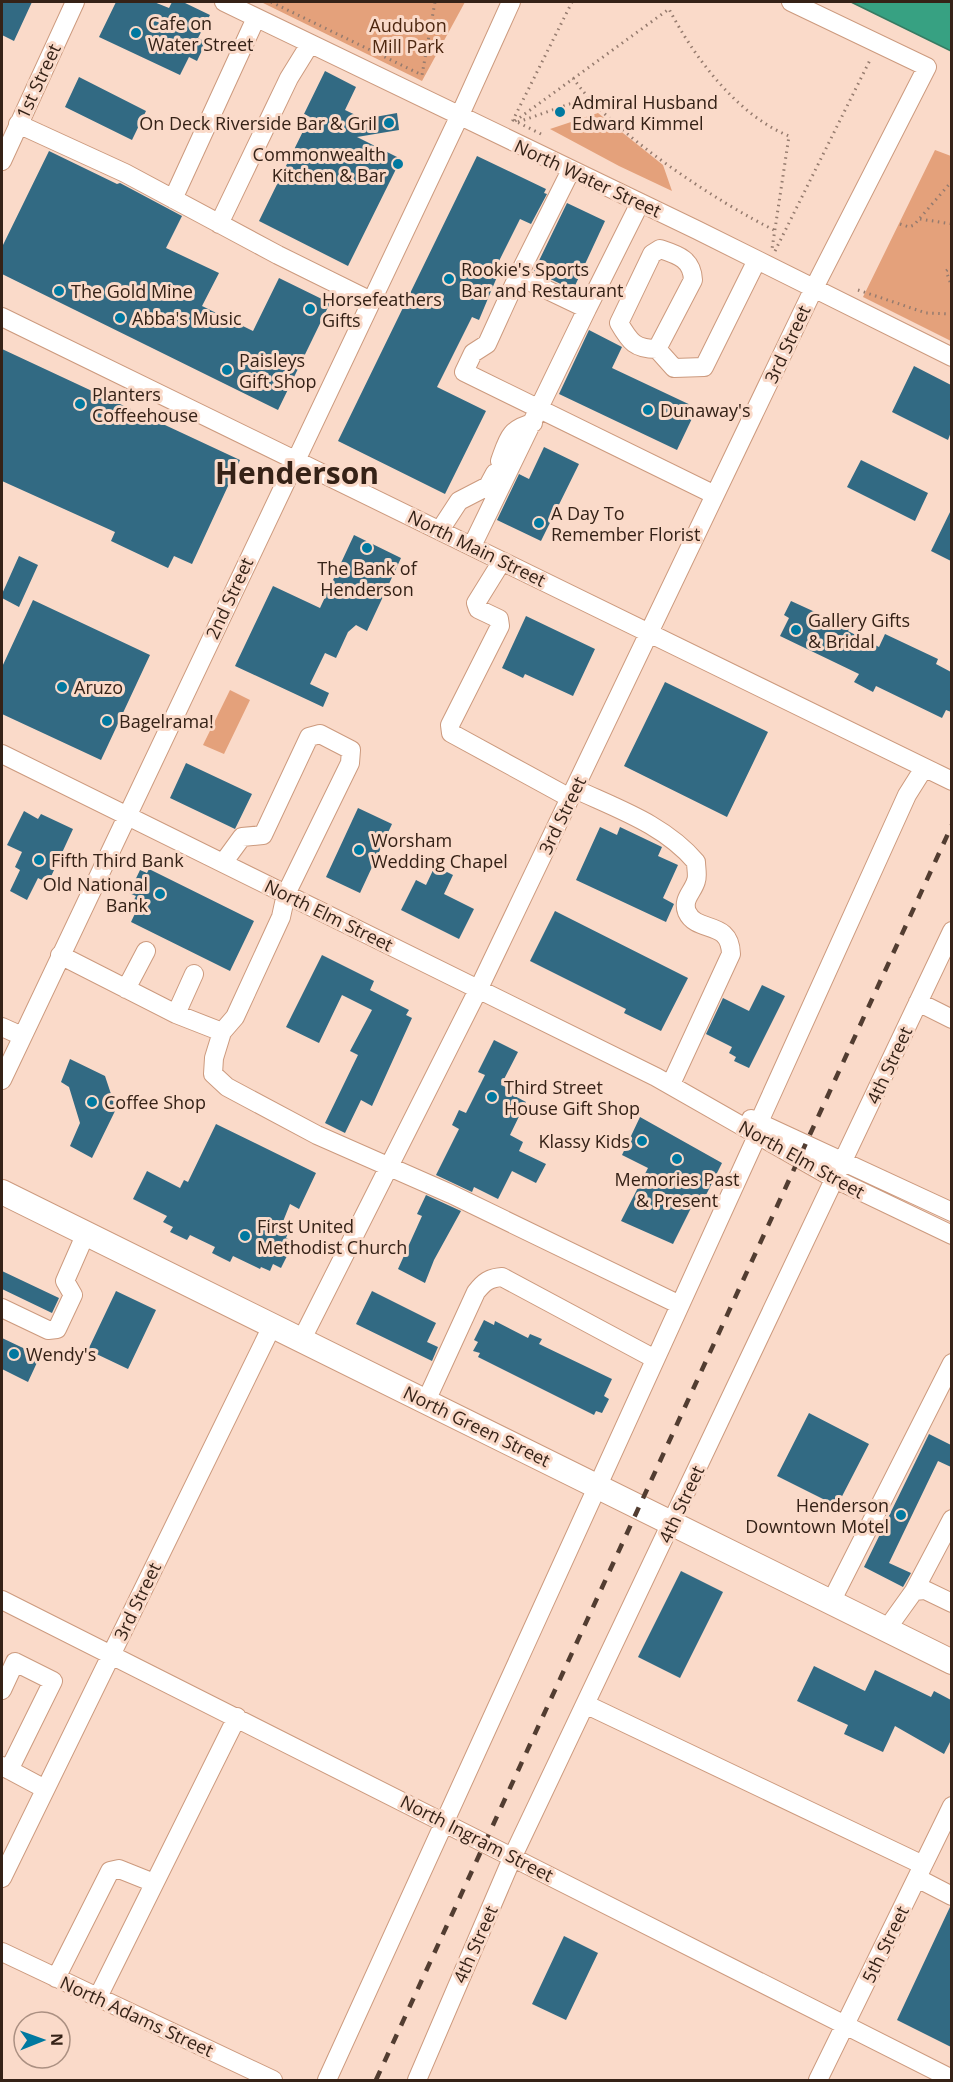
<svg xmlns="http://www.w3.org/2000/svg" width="953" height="2082" font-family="'Open Sans',sans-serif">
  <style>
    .green { fill: #e4a17b }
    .water { fill: #37a182; stroke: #367b62; stroke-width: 1.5 }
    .building { fill: #326a83 }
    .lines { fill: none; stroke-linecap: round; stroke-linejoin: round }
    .minor-casing { stroke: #cc9a7e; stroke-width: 20 }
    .major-casing { stroke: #cc9a7e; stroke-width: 26 }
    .path { stroke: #957b6e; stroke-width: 3; stroke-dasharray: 1.5 4.5; stroke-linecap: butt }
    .minor { stroke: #fff; stroke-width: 18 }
    .major { stroke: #fff; stroke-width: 24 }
    .rail { stroke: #523d31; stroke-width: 4.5; stroke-dasharray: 10 10; stroke-linecap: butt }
    .poi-dot { fill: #0079a0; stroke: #fadac9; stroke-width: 2 }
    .labels { text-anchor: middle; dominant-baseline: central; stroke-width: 6; stroke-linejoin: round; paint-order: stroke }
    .poi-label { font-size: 18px; fill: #352217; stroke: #fadac9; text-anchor: start }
    .park-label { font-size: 18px; fill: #4d2710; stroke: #fadac9 }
    .street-label { font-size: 18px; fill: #352217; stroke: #fadac9 }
    .town-label { font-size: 30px; font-weight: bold; fill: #352217; stroke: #fadac9 }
  </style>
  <rect width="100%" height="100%" fill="#fadac9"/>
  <path class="green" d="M261 2H465L422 81Z
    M598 113 663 165 672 191 619 166 550 129Z
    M935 150 951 156V341L863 297Z
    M230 690 250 700 224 754 203 745Z"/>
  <path class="water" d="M851 2H951V51Z"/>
  <path class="building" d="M2 2H32L14 41 2 35Z
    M116 2H154L169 8 172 2H183L210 15 198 38 206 42 197 61 189 57 180 75 99 37Z
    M325 71 356 87 345 110 364 119 397 113 399 130 357 137 401 159 348 266 259 221 310 117 304 114Z
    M79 77 146 111 132 140 65 107Z
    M49 151 117 184 120 183 182 216 166 248 219 273 202 306 253 331 279 278 330 303 278 410 2 274V247Z
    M477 156 546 189 544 193 547 194 531 224 520 219 498 263 502 265 479 320 472 317 437 387 486 411 445 494 338 441Z
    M567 203 605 221 573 290 534 271Z
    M589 330 622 347 612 368 697 408 677 450 559 394Z
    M2 349 240 460 192 564 174 556 168 568 111 541 115 532 2 481Z
    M914 366 951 385V432L948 440 892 412Z
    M544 447 579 464 541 541 497 520 519 474 529 479Z
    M861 460 928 493 915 521 847 487Z
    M951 510V561L931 551Z
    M354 535 401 558 367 631 356 625 348 632 336 658 325 653 310 684 329 693 323 707 235 666 273 586 320 608Z
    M19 556 38 565 19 607 2 598V594Z
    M33 600 150 655 101 760 2 714V667Z
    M791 601 850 628 848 631 879 647 885 634 938 659 936 664 951 672V712L946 710 942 718 876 686 873 692 854 682 859 674 780 636 789 618 784 615Z
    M526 616 595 649 573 696 525 674 523 678 502 668Z
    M665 682 768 732 727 817 624 766Z
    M186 763 252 794 235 829 170 798Z
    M358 808 392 824 360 893 326 877Z
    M24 811 38 819 41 814 73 829 48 883 38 878 27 900 10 891 20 870 15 867 22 852 7 845Z
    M600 827 617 835 620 827 662 847 658 856 678 865 663 898 674 904 666 922 576 880Z
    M435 866 453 875 444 894 474 909 459 939 401 910 416 880 426 885Z
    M149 869 254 921 230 971 131 922 140 903 134 900 136 896 129 893 140 870 147 873Z
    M555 911 688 978 661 1031 624 1013 626 1009 530 961Z
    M322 955 374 981 370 990 409 1010 406 1015 412 1018 372 1106 361 1100 345 1133 325 1123 358 1055 350 1051 372 1010 342 995 319 1043 286 1027Z
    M762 985 785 996 749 1068 734 1061 736 1057 729 1053 732 1047 706 1034 723 998 749 1011Z
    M494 1040 518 1052 501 1085 508 1088 507 1092 526 1102 510 1135 523 1142 519 1151 546 1164 536 1183 512 1171 498 1199 474 1187 472 1192 436 1175 459 1129 452 1125 459 1110 466 1113 485 1075 478 1072Z
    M70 1059 105 1076 116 1109 92 1158 70 1146 80 1123 69 1087 61 1082Z
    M640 1117 722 1163 703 1201 696 1198 673 1244 621 1221 648 1168 622 1155Z
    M216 1124 316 1173 299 1209 290 1204 280 1229 288 1233 286 1238 294 1242 281 1268 273 1264 270 1271 261 1267 260 1269 233 1256 230 1262 212 1253 215 1247 190 1235 187 1240 170 1232 173 1227 163 1222 167 1216 133 1199 147 1171 180 1188 184 1180 188 1182Z
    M426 1195 461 1211 434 1260 425 1283 398 1269 422 1216 417 1214Z
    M2 1271 59 1298 52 1313 2 1289Z
    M116 1291 156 1310 128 1369 88 1350Z
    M372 1291 436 1323 427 1342 438 1347 432 1361 356 1324Z
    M484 1320 494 1325 495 1321 528 1338 530 1334 542 1339 539 1344 612 1379 604 1396 609 1399 602 1413 596 1411 594 1415 478 1357 480 1353 473 1351 478 1342 474 1340Z
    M2 1338 40 1356 28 1382 2 1369Z
    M809 1413 869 1444 837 1506 777 1476Z
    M929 1434 951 1445V1467L938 1461 889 1563 911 1573 903 1587 864 1567Z
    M681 1571 723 1592 680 1678 638 1657Z
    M814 1666 865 1691 875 1670 931 1697 934 1691 951 1700V1740L944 1754 895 1726 883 1752 844 1734 848 1725 797 1701Z
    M950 1907H951V2047L897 2020Z
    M564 1936 598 1953 566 2020 532 2004Z"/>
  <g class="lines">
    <defs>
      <path id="minor" d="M224 2 697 230 952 357
        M18 124 125 173 278 255 371 301
        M2 161 75 2
        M571 170 518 276 587 309 640 203
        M173 199 256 18
        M219 224 289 78 310 44
        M660 249C678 255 692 259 693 280L657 349C635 349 630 342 619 323L652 254Z
        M518 276 487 344 473 353 464 372 715 495
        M2 317 952 781
        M657 349 674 368 704 367 757 260
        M500 461C508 439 509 429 533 423
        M440 530 459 501 488 486 495 473
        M472 546 587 309
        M502 561 476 603 478 609 499 619 500 626 450 725 451 733 570 798
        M2 754 656 1077 835 1179 952 1235
        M575 789C618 809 665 825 696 862 696 868 698 876 696 881 693 892 682 899 687 912 697 934 730 919 731 954L671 1084
        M223 863 242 837 263 835 309 737 320 734 351 750 350 763 286 894 281 917 235 1017 222 1032 214 1058 213 1074 227 1087 317 1135 451 1194 680 1305
        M60 955 176 1014 222 1032
        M126 989 146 951
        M918 1002 952 1019
        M176 1014 194 974
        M2 1027 22 1036
        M2 1080 459 117 511 2
        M751 1119 952 1212
        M759 1122 907 795 924 768
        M2 1308 48 1330 57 1329 73 1295 65 1281 86 1233
        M302 1339 479 988 814 288 927 67 791 2
        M426 1401 476 1292C484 1282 489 1278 502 1277L655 1359
        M914 1591 952 1519
        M2 1600 952 2079
        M831 1602 952 1363
        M886 1630 914 1591 925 1590 952 1603
        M2 1690 15 1662 53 1681 9 1770
        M585 1704 923 1865
        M2 1766 45 1789
        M2 1878 273 1324
        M917 1878 952 1896
        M2 1952 273 2080
        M56 1978 110 1871 119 1869 154 1883
        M98 1997 237 1717
        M327 2080 758 1134
        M417 2080 513 1856 952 931
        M818 2080 952 1806"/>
      <path id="major" d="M2 1192 952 1662"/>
    </defs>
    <use href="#minor" class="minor-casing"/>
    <use href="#major" class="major-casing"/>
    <path class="path" d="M271 2 422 75 435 2
      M573 78C610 132 717 202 776 231
      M515 121 669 9C694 57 737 115 789 136L772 249
      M518 122 587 98
      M541 134 513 120 572 2
      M920 219 952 224
      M900 224 909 227 914 225 952 181
      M775 251 871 58
      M952 266 946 271 952 287
      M858 290 926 313 952 314"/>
    <use href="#minor" class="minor"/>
    <use href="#major" class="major"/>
    <path class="rail" d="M376 2080 952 825"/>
  </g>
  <g class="poi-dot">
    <circle cx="136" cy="33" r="6"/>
    <circle cx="560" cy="112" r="6"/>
    <circle cx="389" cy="123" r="6"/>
    <circle cx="398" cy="164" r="6"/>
    <circle cx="449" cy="279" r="6"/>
    <circle cx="59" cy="291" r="6"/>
    <circle cx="310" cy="309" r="6"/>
    <circle cx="120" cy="318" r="6"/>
    <circle cx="227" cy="370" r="6"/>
    <circle cx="80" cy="404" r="6"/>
    <circle cx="648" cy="410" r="6"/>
    <circle cx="539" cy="523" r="6"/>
    <circle cx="367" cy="548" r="6"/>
    <circle cx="796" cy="630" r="6"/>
    <circle cx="62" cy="687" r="6"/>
    <circle cx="107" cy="721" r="6"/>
    <circle cx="359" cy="850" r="6"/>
    <circle cx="39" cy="860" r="6"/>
    <circle cx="160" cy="894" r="6"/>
    <circle cx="492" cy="1097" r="6"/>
    <circle cx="92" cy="1102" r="6"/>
    <circle cx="642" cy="1141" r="6"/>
    <circle cx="677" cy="1159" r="6"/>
    <circle cx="245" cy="1236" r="6"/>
    <circle cx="14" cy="1354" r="6"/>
    <circle cx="901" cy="1515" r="6"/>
  </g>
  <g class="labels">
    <g class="poi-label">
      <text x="148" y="23">Cafe on<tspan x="148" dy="21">Water Street</tspan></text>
      <text x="572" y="102">Admiral Husband<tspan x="572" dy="21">Edward Kimmel</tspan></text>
      <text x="377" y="123" text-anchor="end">On Deck Riverside Bar &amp; Gril</text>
      <text x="386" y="154" text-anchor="end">Commonwealth<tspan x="386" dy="21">Kitchen &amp; Bar</tspan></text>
      <text x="461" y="269">Rookie's Sports<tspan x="461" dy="21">Bar and Restaurant</tspan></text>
      <text x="71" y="291">The Gold Mine</text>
      <text x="322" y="299">Horsefeathers<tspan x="322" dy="21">Gifts</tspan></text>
      <text x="132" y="318">Abba's Music</text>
      <text x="239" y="360">Paisleys<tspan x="239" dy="21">Gift Shop</tspan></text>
      <text x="92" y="394">Planters<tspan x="92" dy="21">Coffeehouse</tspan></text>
      <text x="660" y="410">Dunaway's</text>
      <text x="551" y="513">A Day To<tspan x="551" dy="21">Remember Florist</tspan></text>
      <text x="367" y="568" text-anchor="middle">The Bank of<tspan x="367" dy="21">Henderson</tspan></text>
      <text x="808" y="620">Gallery Gifts<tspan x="808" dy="21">&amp; Bridal</tspan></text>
      <text x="74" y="687">Aruzo</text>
      <text x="119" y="721">Bagelrama!</text>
      <text x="371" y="840">Worsham<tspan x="371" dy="21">Wedding Chapel</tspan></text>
      <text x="51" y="860">Fifth Third Bank</text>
      <text x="148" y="884" text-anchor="end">Old National<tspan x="148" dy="21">Bank</tspan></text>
      <text x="504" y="1087">Third Street<tspan x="504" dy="21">House Gift Shop</tspan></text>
      <text x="104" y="1102">Coffee Shop</text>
      <text x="630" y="1141" text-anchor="end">Klassy Kids</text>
      <text x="677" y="1179" text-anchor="middle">Memories Past<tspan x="677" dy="21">&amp; Present</tspan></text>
      <text x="257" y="1226">First United<tspan x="257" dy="21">Methodist Church</tspan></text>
      <text x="26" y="1354">Wendy's</text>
      <text x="889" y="1505" text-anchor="end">Henderson<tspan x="889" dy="21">Downtown Motel</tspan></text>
    </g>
    <g class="park-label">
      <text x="408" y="25">Audubon<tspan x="408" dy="21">Mill Park</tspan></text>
    </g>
    <g class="street-label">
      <text transform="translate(38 81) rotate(-65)">1st Street</text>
      <text transform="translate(588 178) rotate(25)">North Water Street</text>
      <text transform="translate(787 344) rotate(-65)">3rd Street</text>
      <text transform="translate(477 548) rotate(26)">North Main Street</text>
      <text transform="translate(229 598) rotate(-65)">2nd Street</text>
      <text transform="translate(562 815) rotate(-64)">3rd Street</text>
      <text transform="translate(329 915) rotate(26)">North Elm Street</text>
      <text transform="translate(889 1065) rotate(-65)">4th Street</text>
      <text transform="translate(802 1159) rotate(29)">North Elm Street</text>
      <text transform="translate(477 1426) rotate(26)">North Green Street</text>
      <text transform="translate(681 1504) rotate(-65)">4th Street</text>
      <text transform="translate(137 1601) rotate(-64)">3rd Street</text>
      <text transform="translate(477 1838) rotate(27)">North Ingram Street</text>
      <text transform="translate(475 1944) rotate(-66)">4th Street</text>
      <text transform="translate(885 1944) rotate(-64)">5th Street</text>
      <text transform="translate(137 2016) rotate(25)">North Adams Street</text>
    </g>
    <g class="town-label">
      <text x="297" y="472">Henderson</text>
    </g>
  </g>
  <rect width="953" height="2082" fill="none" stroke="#352217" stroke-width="6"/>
  <g transform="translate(42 2040) rotate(89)"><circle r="28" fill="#fadac9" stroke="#ab9082" stroke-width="1.5"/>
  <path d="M0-4.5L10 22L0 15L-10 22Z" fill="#0079a0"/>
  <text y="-9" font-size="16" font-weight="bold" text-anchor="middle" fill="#352217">N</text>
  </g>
</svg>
